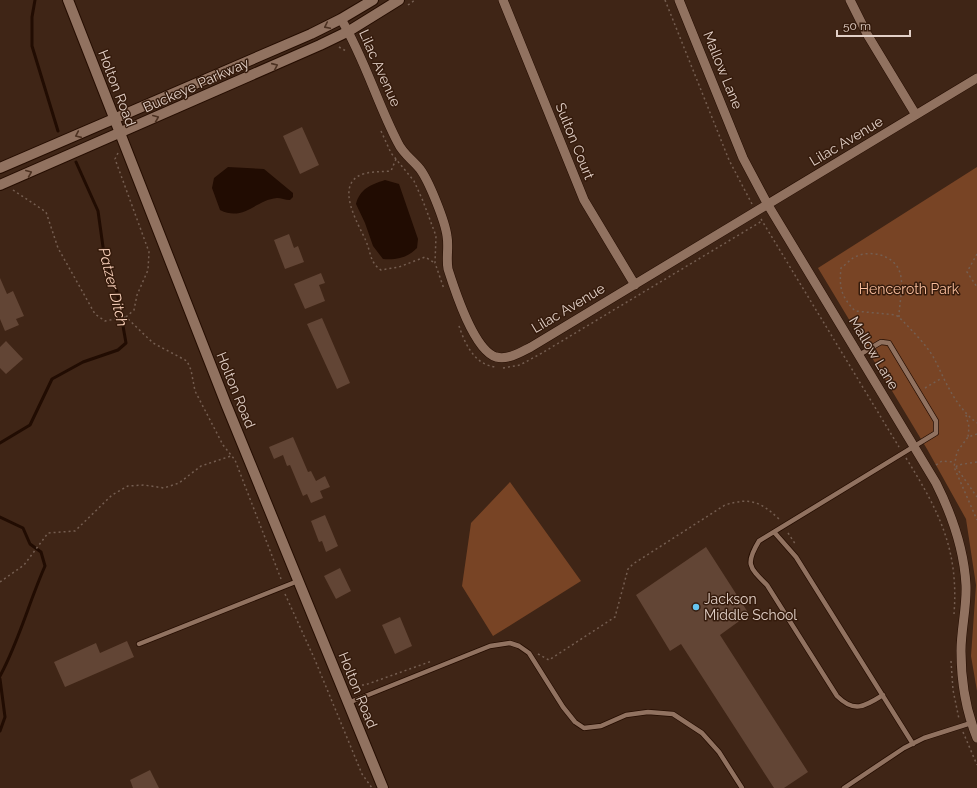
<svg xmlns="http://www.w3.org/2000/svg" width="977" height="788" font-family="Raleway,sans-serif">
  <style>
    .green { fill: #784425 }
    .water { fill: #210c02 }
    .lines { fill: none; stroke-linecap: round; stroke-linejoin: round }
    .stream { stroke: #210c02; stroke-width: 3 }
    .building { fill: #624535 }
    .service-casing { stroke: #250d01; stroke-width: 6 }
    .minor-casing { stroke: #250d01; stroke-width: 10 }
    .tertiary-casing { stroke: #250d01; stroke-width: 12 }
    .path { stroke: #755e51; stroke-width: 1.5; stroke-dasharray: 2 3; stroke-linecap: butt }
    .service { stroke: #917260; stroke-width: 4.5 }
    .minor { stroke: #917260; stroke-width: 9 }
    .tertiary { stroke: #917260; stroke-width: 10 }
    .oneway { stroke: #4c3121 }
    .poi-dot { fill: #66c4ef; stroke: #351b0c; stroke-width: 1.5 }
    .labels { text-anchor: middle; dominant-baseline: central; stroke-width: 3; stroke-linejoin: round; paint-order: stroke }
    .street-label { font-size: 14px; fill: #e2d0c7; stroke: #351b0c }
    .park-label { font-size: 14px; fill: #f9be9d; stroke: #351b0c }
    .poi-label { font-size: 14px; fill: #e2d0c7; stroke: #351b0c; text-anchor: start }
    .water-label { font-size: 15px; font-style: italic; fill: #f8d0ba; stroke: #351b0c }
  </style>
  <rect width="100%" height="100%" fill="#3f2516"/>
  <path class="green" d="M977 167V691L971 656 976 585 966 519 927 449 818 268Z
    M510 482 581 581 493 636 462 586 471 523Z"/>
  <path class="water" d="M228 167 264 169 293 193V197L290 200C285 200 281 198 277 198 255 200 244 222 220 210L212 188 214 178Z
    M385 180 399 184 418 239 417 248C407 258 397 260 383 259L373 246 365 223 356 204C360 189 370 185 385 180Z"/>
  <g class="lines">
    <path class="stream" d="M35 0 32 17V46L58 131
      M0 443 30 425 52 379 83 362 118 350 126 343 117 292 104 254 98 211 76 162
      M0 517 23 528 30 544 41 552 45 566C29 602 19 641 0 676
      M0 679 5 717 0 731"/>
  </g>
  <path class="building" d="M302 127 319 165 300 174 283 136Z
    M289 234 294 248 298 246 304 262 285 269 274 240Z
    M321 273 325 283 319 285 325 301 305 309 294 284Z
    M0 278 7 294 13 291 24 316 16 319 19 325 5 331 0 319Z
    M322 318 350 383 337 389 307 324Z
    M6 341 23 359 6 374 0 368V347Z
    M293 437 308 472 311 471 316 481 325 476 330 487 320 491 323 498 311 503 307 494 303 496 290 465 287 466 283 455 274 459 269 447Z
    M325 515 338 546 326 552 322 541 319 542 311 521Z
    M706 547 749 614 720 635 808 772 784 788H774L681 644 670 651 636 595Z
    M340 568 351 591 336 599 324 576Z
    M400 617 412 646 395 654 382 625Z
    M127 641 134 657 65 687 54 662 96 643 100 653Z
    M150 770 159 788H133L130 780Z"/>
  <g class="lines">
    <defs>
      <path id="service" d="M859 355 881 342 889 343 936 421V433L759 541C745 564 749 567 767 585L837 696C854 713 864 707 883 695
        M774 532 796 557 913 744
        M139 644 298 581
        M348 703 490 646 510 643 519 646 529 653 563 707 575 722 584 728 601 726 626 715 648 712 673 714 702 733 719 752 742 788
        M844 788 904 748 924 738 971 723"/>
      <path id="minor" d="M503 0 584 200 635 285
        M679 0 743 158 768 205 936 483C952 515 964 549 966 585 967 607 961 629 961 651 961 681 966 711 977 738
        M850 0 867 34 916 115
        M341 19C365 59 377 103 398 143 403 154 413 160 420 169 429 181 445 221 447 236 449 247 446 258 448 269 455 291 474 350 496 357 509 360 521 352 531 347L977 78"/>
      <path id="tertiary" d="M68 0 226 404 383 788
        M0 168 311 34 341 19 373 0
        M0 185 320 45 349 31 399 0"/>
    </defs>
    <use href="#service" class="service-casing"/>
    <use href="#minor" class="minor-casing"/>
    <use href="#tertiary" class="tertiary-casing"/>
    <path class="path" d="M665 0 729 160 752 204
      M408 5 415 0
      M339 47 346 51
      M381 131 391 153 414 181 423 201 436 236 435 263 444 289
      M118 153 115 159 149 252 148 270 137 295 134 310 126 317 153 343 187 361 191 370 195 391 223 445 235 460 281 579
      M396 159 391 171C381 172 373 171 363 174 333 184 359 225 366 241 371 253 370 263 381 270L399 267 425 257 435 263
      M13 190 46 212 58 248 95 314 105 321 125 317
      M761 219 899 447
      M977 254 967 272 977 287
      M899 317C899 302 905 285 899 270 892 254 868 249 853 258 849 261 845 265 841 268 839 288 841 296 855 311L896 315 902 320C914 333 928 346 936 362 947 385 956 407 977 423
      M459 326C465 344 475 366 497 367
      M503 368 520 365 542 353 762 221
      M925 388 942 378
      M966 415 969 427 968 437
      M977 434 968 437 957 452 954 467 977 520
      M906 458C939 511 959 550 954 614
      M936 465 942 461 954 462
      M956 467 977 497
      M956 467 958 465 977 462
      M788 533 796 545
      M0 582 24 565 48 533 75 531 112 495 128 486 144 485 164 488 179 483 201 466 231 456
      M285 594 315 660 362 774 372 788
      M538 654 549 660 615 617 628 569 633 564 725 505C750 497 761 502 779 519
      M951 661 953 690 959 719
      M352 685H365L432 661
      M963 732 977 765"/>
    <use href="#service" class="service"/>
    <use href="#minor" class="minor"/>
    <use href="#tertiary" class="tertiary"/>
  </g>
  <defs><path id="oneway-chevron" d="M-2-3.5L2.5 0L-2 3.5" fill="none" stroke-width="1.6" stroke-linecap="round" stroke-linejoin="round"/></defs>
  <g class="oneway">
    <use href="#oneway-chevron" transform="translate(327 26) rotate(154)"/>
    <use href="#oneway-chevron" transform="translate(275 66) rotate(-24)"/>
    <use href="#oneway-chevron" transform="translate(156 118) rotate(-23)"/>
    <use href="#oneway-chevron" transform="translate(78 135) rotate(156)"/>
    <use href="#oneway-chevron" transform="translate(29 173) rotate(-23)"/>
  </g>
  <circle class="poi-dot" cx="696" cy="607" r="4"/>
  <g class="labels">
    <g class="street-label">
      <text transform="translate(380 68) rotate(66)">Lilac Avenue</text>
      <text transform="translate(723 70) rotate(68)">Mallow Lane</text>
      <text transform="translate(196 85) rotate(-24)">Buckeye Parkway</text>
      <text transform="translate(117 88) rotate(69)">Holton Road</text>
      <text transform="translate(575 141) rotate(68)">Sulton Court</text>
      <text transform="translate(846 141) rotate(-31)">Lilac Avenue</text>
      <text transform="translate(568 308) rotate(-31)">Lilac Avenue</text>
      <text transform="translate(874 353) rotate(59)">Mallow Lane</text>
      <text transform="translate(236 390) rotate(68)">Holton Road</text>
      <text transform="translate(358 690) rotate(68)">Holton Road</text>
    </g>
    <g class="park-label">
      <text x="909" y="289">Henceroth Park</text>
    </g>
    <g class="poi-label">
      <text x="704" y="599">Jackson<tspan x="704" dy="16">Middle School</tspan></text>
    </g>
    <g class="water-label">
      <text transform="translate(113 287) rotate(76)">Patzer Ditch</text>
    </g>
  </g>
  <path d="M837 30v6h73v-6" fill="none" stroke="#e2d0c7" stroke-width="2"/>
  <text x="843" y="30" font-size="12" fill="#e2d0c7" stroke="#351b0c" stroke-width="3" paint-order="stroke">50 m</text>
</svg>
